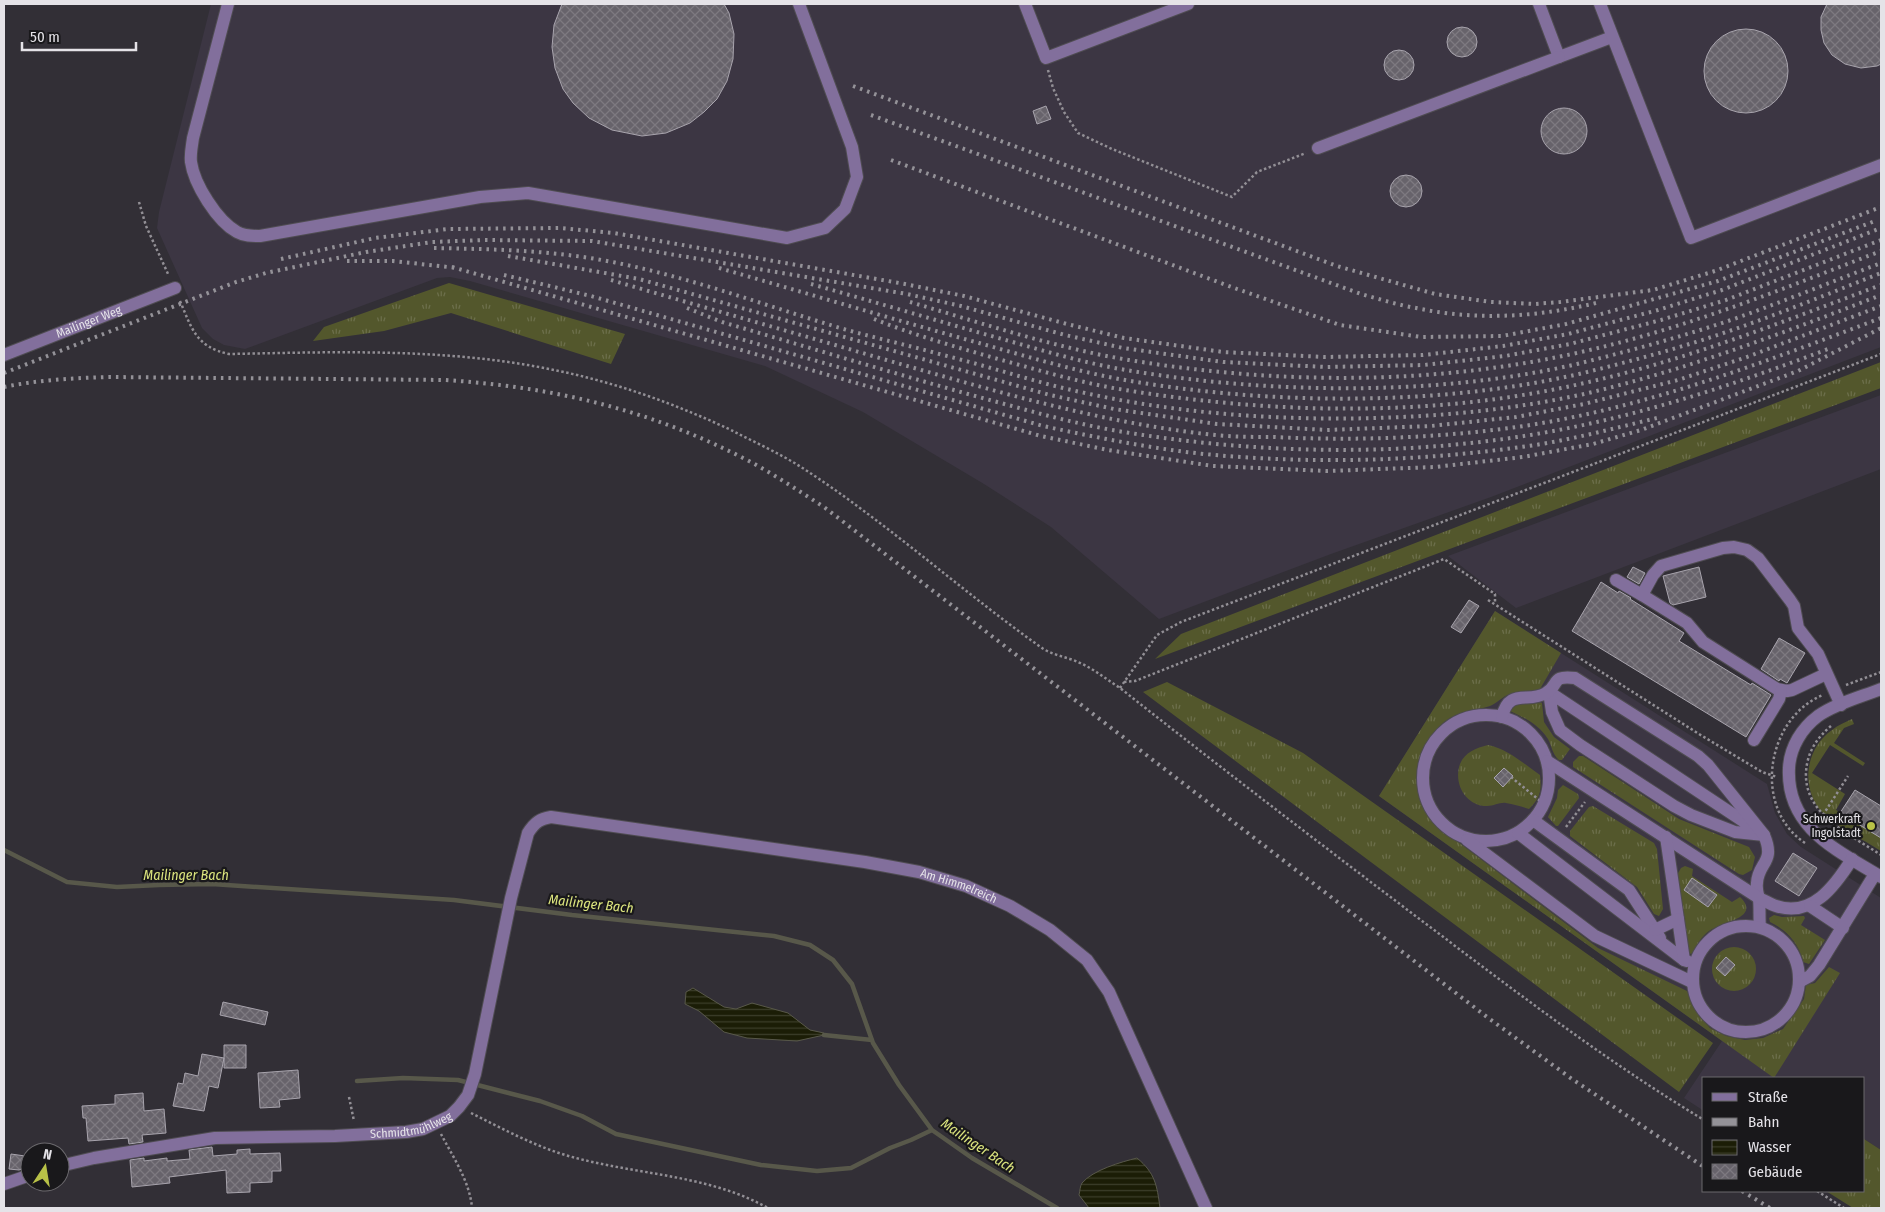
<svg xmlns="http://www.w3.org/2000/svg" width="1885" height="1212" font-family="'Fira Sans Condensed',sans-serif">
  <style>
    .built { fill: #3c3643 }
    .grass { fill: url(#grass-tufts) }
    .water { fill: url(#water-rules); stroke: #58584a }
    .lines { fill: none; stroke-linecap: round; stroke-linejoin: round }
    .stream { stroke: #58584a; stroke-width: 4.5 }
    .building { fill: url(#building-cross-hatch); stroke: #a8a4ad }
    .minor-casing { stroke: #4f4c52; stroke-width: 14 }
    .path { stroke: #928f95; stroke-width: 2.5; stroke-dasharray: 2.5 2.5; stroke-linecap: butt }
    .minor { stroke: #826f9c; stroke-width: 12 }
    .rail { stroke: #949298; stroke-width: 4; stroke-dasharray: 2.5 5; stroke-linecap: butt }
    .poi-dot { fill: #b8c147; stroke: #19181b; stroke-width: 2 }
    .labels { text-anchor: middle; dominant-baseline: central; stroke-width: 4.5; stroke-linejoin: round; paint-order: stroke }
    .street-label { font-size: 12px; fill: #e5e3e8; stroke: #19181b }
    .poi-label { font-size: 12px; fill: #e5e3e8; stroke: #19181b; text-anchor: end }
    .water-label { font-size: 14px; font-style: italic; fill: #dce57e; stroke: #19181b }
  </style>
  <defs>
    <pattern id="grass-tufts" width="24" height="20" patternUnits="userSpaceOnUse" patternTransform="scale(1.25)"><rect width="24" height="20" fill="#53572c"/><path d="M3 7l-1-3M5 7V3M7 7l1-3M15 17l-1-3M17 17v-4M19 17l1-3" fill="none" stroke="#6c6f4b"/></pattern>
    <pattern id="water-rules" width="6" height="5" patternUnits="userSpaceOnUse" patternTransform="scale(1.25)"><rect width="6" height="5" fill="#1b1d06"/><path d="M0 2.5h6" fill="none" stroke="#3c3e2a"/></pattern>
    <pattern id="building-cross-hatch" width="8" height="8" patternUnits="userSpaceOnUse" patternTransform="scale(1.25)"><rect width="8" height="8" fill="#67636b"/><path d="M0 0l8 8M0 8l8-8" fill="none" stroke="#7d7980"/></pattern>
  </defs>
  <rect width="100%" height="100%" fill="#322f36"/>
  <path class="built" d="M211 4H1881V347L1491 497 1331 554 1159 619 1051 527 984 484 863 412 765 366 470 281 450 277 437 278 245 349 224 345 213 339 202 328 157 228 159 212Z
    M1881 395V469L1516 608 1448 556Z
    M1495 611 1767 784 1775 813 1787 834 1801 847 1881 898V1150L1864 1139V1078H1704V1111L1684 1098 1722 1041 1379 796Z"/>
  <path class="grass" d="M449 283 625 334 611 364 451 313 384 331 313 341 324 327Z
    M1881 362V388L1155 659 1181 634Z
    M1495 611 1561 653 1540 689C1530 692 1520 691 1510 694 1503 696 1497 703 1490 706 1476 711 1466 709 1450 718 1442 722 1436 730 1431 737 1412 766 1418 799 1437 826L1598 948 1687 991 1699 1016 1710 1028 1726 1036 1745 1040 1763 1038 1783 1029 1804 999 1806 985 1815 983 1829 967 1840 973 1774 1078 1379 796Z
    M1167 682 1303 753 1713 1043 1679 1092 1143 692Z
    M1537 701 1542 703 1544 722 1554 737 1570 749 1562 760H1559C1552 754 1552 746 1548 739 1538 724 1525 718 1510 711L1512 704Z
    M1852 719 1854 724 1844 728 1834 743 1865 763 1863 766 1830 745 1812 773 1845 794 1836 810 1881 838V851C1864 840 1834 825 1821 811 1800 786 1806 748 1832 730 1838 725 1846 722 1852 719Z
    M1488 745C1508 749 1524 764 1540 775 1542 791 1540 798 1529 809 1522 807 1514 804 1506 803 1500 802 1494 806 1487 806 1466 806 1453 784 1460 764 1465 752 1476 748 1488 745Z
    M1579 756H1583L1679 819 1749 847 1755 857 1752 870 1743 875 1739 874 1573 767V762Z
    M1563 785 1578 794 1579 798 1558 826H1556L1548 817 1557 798 1558 790Z
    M1593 806 1654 843 1657 849 1663 909 1659 916 1654 914 1637 887 1570 836V831L1589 807Z
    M1685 866 1693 869 1692 876 1732 902 1740 897C1762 918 1721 922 1709 931 1701 937 1697 944 1693 953L1690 954 1688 952 1677 875 1681 868Z
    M1774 915 1782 917 1804 916 1805 918 1801 925 1825 940 1809 964 1803 962C1799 943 1787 930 1770 922L1769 918Z
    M1712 969a22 22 0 1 1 44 0a22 22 0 1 1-44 0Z
    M1864 1139 1881 1150V1208H1853L1826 1191H1864Z"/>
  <path class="water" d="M693 988 724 1007 736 1009 752 1003 788 1013 810 1030 824 1033V1035L797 1041 747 1038 724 1032 699 1011 685 1004 686 992Z
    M1137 1158C1155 1173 1157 1185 1160 1208H1089L1079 1195C1080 1191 1080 1186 1082 1183 1093 1170 1121 1162 1137 1158Z"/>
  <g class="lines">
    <path class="stream" d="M4 850 67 882 117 887 159 885 212 884 454 900 572 915 774 936 810 945 833 960 852 984 873 1043 899 1085 932 1130 972 1158 1057 1208
      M824 1035 872 1040
      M357 1081 403 1078 458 1080 540 1101 582 1116 616 1134 761 1165 817 1171 851 1168 890 1148 911 1140 932 1130"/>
  </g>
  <path class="building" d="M562 4H724L729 13 734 34 733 59 727 81 717 99 704 112 690 123 666 133 642 136 612 130 589 118 573 103 563 89 555 68 552 47 554 25Z
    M1827 4H1881V64L1877 66 1861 68 1845 64 1832 55 1824 43 1821 30V17Z
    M1447 42a15 15 0 1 1 30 0a15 15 0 1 1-30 0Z
    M1704 71a42 42 0 1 1 84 0a42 42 0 1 1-84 0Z
    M1384 65a15 15 0 1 1 30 0a15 15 0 1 1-30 0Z
    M1046 106 1051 119 1037 124 1033 111Z
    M1541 131a23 23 0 1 1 46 0a23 23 0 1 1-46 0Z
    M1390 191a16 16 0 1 1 32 0a16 16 0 1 1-32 0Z
    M1633 567 1645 573 1639 584 1627 577Z
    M1699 567 1706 597 1673 605 1670 603 1663 576Z
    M1601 582 1618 593 1619 591 1631 598 1630 599 1684 633 1679 641 1751 685 1752 683 1771 695 1746 737 1572 631Z
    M1469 600 1479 606 1461 633 1451 627Z
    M1779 638 1805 653 1787 683 1780 679 1779 681 1761 669Z
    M1504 768 1513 776 1503 787 1494 778Z
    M1855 790 1881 806V838L1840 813Z
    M1793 853 1817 868 1799 896 1775 881Z
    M1692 878 1717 895 1708 907 1684 890Z
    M1726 957 1735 965 1725 976 1716 968Z
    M223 1002 268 1012 265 1025 220 1015Z
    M224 1045H246V1068H224Z
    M202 1054 224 1058 218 1088 209 1086 204 1111 173 1106 178 1083 183 1084 185 1073 198 1076Z
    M298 1070 300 1098 279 1100 280 1107 260 1108 258 1073Z
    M143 1093 144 1111 164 1109 166 1133 142 1135 143 1142 129 1144 128 1138 88 1141 86 1118H83L82 1106 115 1104V1095Z
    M212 1147 213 1156 237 1154V1150L250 1149V1154L280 1153 281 1171H272V1182L250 1183V1192L227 1193 226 1170 169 1177 170 1183 132 1187 130 1160 144 1158V1161L167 1158V1161L190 1159 189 1150Z
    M11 1154 25 1156 22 1169 19 1170 9 1169Z"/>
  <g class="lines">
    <defs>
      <g id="minor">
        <path d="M228 4 193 138C192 146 190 154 191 162 194 184 217 221 237 232 244 236 252 236 260 236L480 197 528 193 787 238 825 228 845 209 857 177 852 147 799 4"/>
        <path d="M1025 4 1046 58 1188 4"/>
        <path d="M1539 4 1559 57 1612 37"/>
        <path d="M1600 4 1691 238 1881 165"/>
        <path d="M1318 148 1559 57"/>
        <path id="s1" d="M4 355 175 288"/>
        <path d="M1616 580 1642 595"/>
        <path d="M1826 674 1792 690 1787 691 1777 689 1703 642 1687 623 1642 595 1653 575 1661 566 1723 548 1734 547 1747 550 1758 558 1790 600 1794 606 1798 628 1818 654 1841 705"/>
        <path d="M1881 689C1861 697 1837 703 1818 716 1802 728 1790 747 1789 768 1786 828 1837 850 1881 877"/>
        <path d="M1549 692 1764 835 1735 832 1691 815 1674 806 1580 745 1560 730 1552 712Z"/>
        <circle cx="1486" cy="778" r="63"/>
        <path d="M1502 717C1509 687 1528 704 1546 693 1560 685 1550 675 1575 678L1698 756 1708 765 1764 835C1776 863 1758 862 1757 883 1756 889 1758 894 1759 899 1760 908 1759 918 1760 927"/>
        <path d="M1754 740 1779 699 1781 691"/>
        <path d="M1547 761 1759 898C1764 900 1770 904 1776 906 1812 918 1835 886 1852 859"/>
        <path d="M1533 820 1629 890 1660 938"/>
        <path d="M1518 833 1684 960"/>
        <path d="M1666 837 1684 960 1687 961"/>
        <path d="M1467 840 1595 936 1692 982"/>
        <path d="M1810 906 1843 928"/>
        <circle cx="1746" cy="979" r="53"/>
        <path d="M1655 930 1678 919"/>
        <path d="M1799 982 1810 976 1819 965 1875 874"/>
        <path id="s2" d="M60 1166 94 1158 215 1138 335 1136 406 1132 423 1129 450 1116 459 1107 468 1095 475 1074 511 898 528 833C535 822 540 819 551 817L865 862 919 872 966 886 1010 906 1050 930 1087 960 1109 992 1206 1208"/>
        <path d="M4 1184 30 1175"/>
      </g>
    </defs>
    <use href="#minor" class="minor-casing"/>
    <path class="path" d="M1048 70 1053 88 1064 112 1078 133 1112 149 1232 197 1257 172 1306 153
      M139 202 146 226 169 276
      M180 301C192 329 196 347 229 354 334 352 441 348 544 368 609 380 671 402 731 430 754 442 779 453 801 467 885 521 960 590 1042 648 1052 655 1067 657 1078 662 1094 669 1106 679 1120 688 1225 771 1331 852 1438 933 1524 998 1611 1064 1704 1120
      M1488 600 1699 734 1762 772 1777 777
      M1124 682 1135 681 1444 559 1495 594V604
      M1846 685 1881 672
      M1120 688 1157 635 1181 622 1881 354
      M1831 726C1819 736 1810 748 1807 764 1798 812 1848 833 1881 855
      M1511 777 1544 804
      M1823 815 1848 776
      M1566 827 1585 802
      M1805 843C1752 808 1766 718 1823 695
      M349 1097 354 1121
      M471 1113C505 1130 540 1149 576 1158 640 1175 709 1175 768 1208
      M441 1134C453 1157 470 1182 472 1208
      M1817 1191 1844 1208"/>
    <use href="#minor" class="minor"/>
    <path class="rail" d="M853 86 1337 266 1435 294 1491 302 1535 304 1560 302 1653 290 1715 271 1881 207
      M871 115 1361 294C1379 299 1398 305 1416 308 1476 321 1538 317 1596 303
      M891 160 1237 289 1340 325 1421 337 1502 336 1566 324 1718 281 1875 221
      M434 248C486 249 538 250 590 258 671 271 749 300 827 324 865 336 904 344 943 355 979 364 1014 375 1051 385 1157 412 1267 421 1376 418 1446 416 1516 409 1584 394 1686 370 1783 333 1881 295
      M508 256 639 279 1050 395 1114 409 1217 424 1327 430 1431 426 1516 417 1584 404 1678 380 1747 357 1881 306
      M281 259 375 238 448 229 560 228 614 233 905 284 964 296 1067 324 1124 338 1223 352 1325 357 1423 355 1503 346 1568 334 1658 310 1722 290 1881 228
      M347 261H393L457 268
      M452 267 1041 436 1108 450 1213 466 1327 471 1435 467 1523 457 1593 444 1641 430 1798 371 1881 328
      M719 268C806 293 892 319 979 343 1025 356 1072 370 1119 379 1265 405 1434 407 1579 374 1632 361 1684 347 1735 329 1784 312 1833 292 1881 273
      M504 275 591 296 1043 426C1100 438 1157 450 1215 455 1316 464 1420 461 1521 447 1568 441 1615 428 1661 417
      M611 280C699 306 788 331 876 357 988 389 1099 423 1215 435 1235 437 1255 437 1274 437 1355 441 1437 438 1517 427 1643 409 1762 363 1881 318
      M811 284C875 302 938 321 1002 339 1041 350 1081 362 1120 369 1264 394 1435 397 1577 364 1629 351 1681 337 1731 320 1782 302 1831 282 1881 263
      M910 302C978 322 1053 347 1123 359 1271 384 1425 386 1572 354 1679 331 1780 290 1881 251
      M687 308 722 322C804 346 886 371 968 394 1016 407 1063 421 1112 430 1269 457 1433 458 1588 424 1670 406 1749 379 1828 349
      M874 319C914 335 956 347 998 359 1038 370 1078 382 1119 389 1270 414 1429 418 1580 384 1684 361 1782 322 1881 285
      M4 373 236 282 266 273 366 252 432 242 484 240 592 241 907 294 961 306 1065 335 1123 348 1223 362 1326 367 1424 365 1505 356 1570 344 1661 320 1726 300 1881 240
      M4 387C38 380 74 378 110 377L445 380C555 387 651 410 749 461 775 475 799 491 824 507L1487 1017 1572 1079 1704 1167
      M1742 1191 1770 1208"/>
  </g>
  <circle class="poi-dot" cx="1871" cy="826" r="5"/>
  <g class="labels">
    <g class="street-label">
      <text stroke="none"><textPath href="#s1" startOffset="91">Mailinger Weg</textPath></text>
      <text stroke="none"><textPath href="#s2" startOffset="1136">Am Himmelreich</textPath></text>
      <text stroke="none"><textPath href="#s2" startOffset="355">Schmidtmühlweg</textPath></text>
    </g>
    <g class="poi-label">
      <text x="1861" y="819">Schwerkraft<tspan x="1861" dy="14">Ingolstadt</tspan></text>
    </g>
    <g class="water-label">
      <text x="186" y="875">Mailinger Bach</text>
      <text transform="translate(591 904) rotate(6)">Mailinger Bach</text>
      <text transform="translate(978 1146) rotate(34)">Mailinger Bach</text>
    </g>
  </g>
  <rect width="1885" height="1212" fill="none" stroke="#e5e3e8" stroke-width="10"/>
  <rect x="1702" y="1077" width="162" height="115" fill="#19181b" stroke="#6b696d"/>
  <rect x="1712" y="1093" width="25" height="8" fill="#826f9c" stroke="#6b696d"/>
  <text x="1748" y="1102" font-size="15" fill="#e5e3e8">Straße</text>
  <rect x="1712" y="1118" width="25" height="8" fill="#949298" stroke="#6b696d"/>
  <text x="1748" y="1127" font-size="15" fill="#e5e3e8">Bahn</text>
  <rect x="1712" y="1140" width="25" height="15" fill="url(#water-rules)" stroke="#6b696d"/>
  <text x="1748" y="1152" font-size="15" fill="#e5e3e8">Wasser</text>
  <rect x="1712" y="1164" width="25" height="15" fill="url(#building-cross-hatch)" stroke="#6b696d"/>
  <text x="1748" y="1177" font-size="15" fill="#e5e3e8">Gebäude</text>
  <g transform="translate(45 1167) rotate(12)"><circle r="24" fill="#19181b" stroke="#6b696d"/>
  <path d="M0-4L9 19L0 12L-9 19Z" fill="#b8c147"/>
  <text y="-8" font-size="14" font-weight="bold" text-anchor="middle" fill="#e5e3e8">N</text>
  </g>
  <path d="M22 42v8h114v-8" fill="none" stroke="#e5e3e8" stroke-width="2.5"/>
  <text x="30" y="42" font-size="15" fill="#e5e3e8" stroke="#19181b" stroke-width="4" paint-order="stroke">50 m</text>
</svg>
